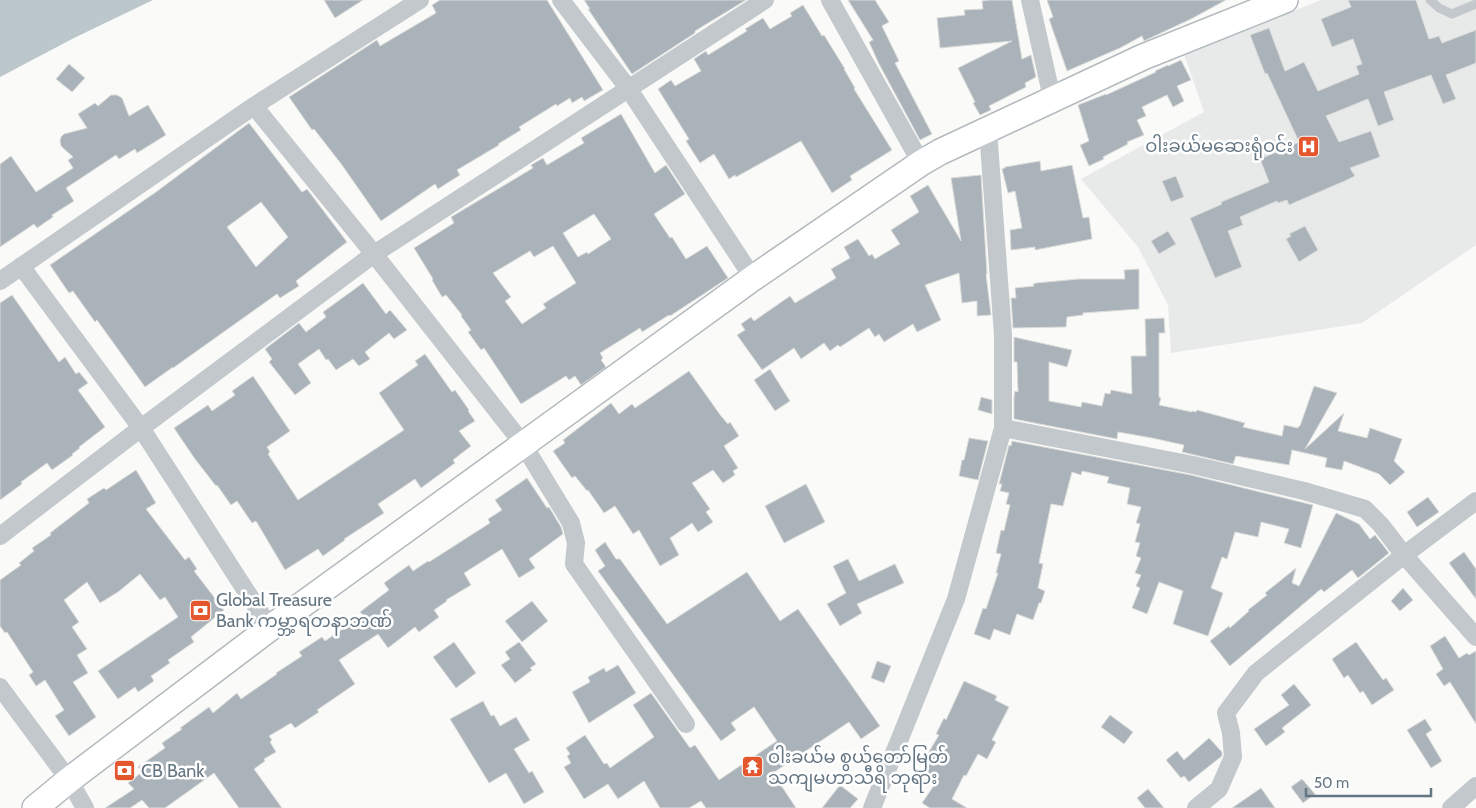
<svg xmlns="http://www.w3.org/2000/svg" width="1476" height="808" font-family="Cabin,'Noto Sans Myanmar',sans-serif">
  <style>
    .built { fill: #e8e9e9 }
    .water { fill: #bbc7cb }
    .building { fill: #aab3b9; stroke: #dcdcda; fill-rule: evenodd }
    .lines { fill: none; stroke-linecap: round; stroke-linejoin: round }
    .secondary-casing { stroke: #b3babf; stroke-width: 28 }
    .lane { stroke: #c3c8cc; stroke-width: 9 }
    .street { stroke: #c3c8cc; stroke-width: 18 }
    .secondary { stroke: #fff; stroke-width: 25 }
    .labels { text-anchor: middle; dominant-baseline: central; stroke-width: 5; stroke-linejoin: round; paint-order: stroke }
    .poi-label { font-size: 18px; fill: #657683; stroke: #fff; text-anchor: start }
  </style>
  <rect width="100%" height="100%" fill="#fafaf8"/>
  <path class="built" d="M1321 0H1476V245L1362 323 1171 353 1168 305 1138 247 1081 179 1204 112 1184 54Z"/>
  <path class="water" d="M0 0H153L74 38 0 77Z"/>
  <path class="building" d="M324 0H363L335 18Z
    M440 0H547L603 90 584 101 582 97 572 103 570 98 557 106 556 104 519 127 521 130 498 144 499 145 457 170 460 175 438 189 435 184 381 221 342 165 314 129 312 130 289 97 377 40 380 46 436 13 432 5Z
    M584 0H746L695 31V33L632 74 588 9H590Z
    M848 0H875L889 22 882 26 899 61 895 63 932 134 920 140 879 64 869 42 873 40Z
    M989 0H1012L1022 59 1031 55 1036 77 1025 83 1026 87 989 106 991 110 980 115 973 103 975 102 958 68 1012 41 940 48 937 18 965 15 964 10 983 9 982 1Z
    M1047 0H1226L1191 19 1144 41 1142 36 1120 48 1067 71 1049 19 1053 17Z
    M1348 0H1416L1429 39 1439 36 1442 43 1476 30V63L1446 75 1456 99 1443 104 1431 75 1384 92 1394 120 1378 126 1368 99 1326 116 1339 142 1371 131 1380 157 1350 168 1355 176 1347 180 1289 205 1287 200 1278 203 1277 201 1240 217 1243 225 1228 231 1242 267 1215 278 1190 218 1222 204 1221 202 1269 182 1260 159 1299 142 1267 73 1265 74 1250 35 1269 28 1285 71 1304 62 1318 91 1359 74 1356 66 1362 64 1353 39 1332 47 1321 19 1351 7Z
    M803 5 822 36 824 35 845 69H844L855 88 854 89 892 150 850 176 852 180 832 193 801 141 736 177 735 175 729 179 714 154 700 163 686 141 689 139 658 89 671 80 675 86 701 71 694 59 706 51 708 55 747 31 745 29 763 18 770 29 792 16 790 13Z
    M1181 60 1191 80 1177 86 1184 101 1173 107 1167 95 1142 107 1146 116 1137 120 1144 135 1127 142 1128 144 1103 157 1104 159 1089 166 1080 145 1089 141 1078 105 1106 94V95L1156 72 1155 71 1168 65V66Z
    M69 64 85 78 72 92 56 79Z
    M111 95H117L122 98 129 116 148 105 166 135 137 153 135 149 119 159 116 155 66 188 74 201 52 215 53 217 37 228 34 224 0 247V164L11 156 36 192 73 168 68 160 73 157 61 146 60 141 61 137 64 134 87 128 78 114 95 103 98 106Z
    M621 114 655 173 666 165 685 194 654 214 670 238 672 237 686 259 707 246 728 278 670 316 669 315 642 332 640 328 600 353 603 358 601 360 606 367 581 385 575 376 569 380 566 376 521 404 484 348 481 350 468 332 471 330 461 316 462 315 446 295 442 297 432 280 433 279 414 248 454 223 451 217 533 168 531 165 543 158 547 165 584 143 581 138ZM594 214 611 239 588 254 587 252 578 257 563 233ZM553 246 576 283 543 304 546 308 522 324 505 301 511 297 493 273 530 251 534 257Z
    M249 123 302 192 307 189 347 242 296 281 299 286 280 298 277 294 173 368V367L145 387 97 320 95 322 73 291 69 293 50 265 156 192ZM261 202 288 237 256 267 227 227Z
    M1040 161 1041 171 1072 165 1083 218 1089 217 1092 239 1035 250V247L1011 250 1010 230 1022 228 1015 191 1008 193 1002 169 1005 168V167Z
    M981 175 987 274H986L991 315 977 316V301L962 303 959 273 925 285 941 320 917 332 913 324 884 342 879 334 875 337 869 328 840 347 838 345 830 351 824 343 801 359 794 348 762 370 737 335 745 330 741 324 751 317 754 321 790 296 795 303 836 278 831 269 850 258 844 247 858 239 869 256 872 254 875 259 900 244 891 230 919 212 910 196 928 185 961 241 951 178Z
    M1176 176 1184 197 1171 202 1162 181Z
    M1305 226 1318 250 1299 262 1286 239 1291 236 1289 234Z
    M1168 231 1176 244 1159 254 1151 241Z
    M1139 269V309L1083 313V315L1067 317 1066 327 1013 328 1011 298H1016L1015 288 1034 286 1033 284 1036 283 1079 279H1125L1124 270Z
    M363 283 386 314 390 310 407 330 394 339 389 333 365 352 370 359 359 366 353 359 336 370 328 359 326 360 319 349 298 364 311 383 295 395 269 362 272 359 265 349 299 323 306 332 326 317 323 312Z
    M12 295 59 362 65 357 76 374 79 372 88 383 78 390 105 427 79 447 80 448 72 454 73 455 52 470 47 463 21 482 22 484 0 500V303Z
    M1164 318 1165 333H1159V397L1161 398 1159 405 1192 412V411L1196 412 1197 410 1245 423 1243 427 1282 436 1284 425 1298 428 1299 426H1300L1314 386 1337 393 1305 449 1344 413 1338 431 1367 438 1370 428 1402 439 1394 461 1405 472 1390 485 1379 474 1344 461 1342 470 1325 467 1327 458 1292 450 1289 465 1236 456 1233 464 1182 452 1184 445 1152 438 1118 432 1117 439 1014 419V397L1015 391 1018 392 1017 362H1014V337L1072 350 1067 367 1049 362V401L1081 407 1082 402 1102 406 1105 393 1110 394 1111 390 1132 394 1131 356H1146L1145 319Z
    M425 354 452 392 455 390 469 410 468 411 475 421 459 431 471 446 453 460 455 463 421 488 415 479 378 504 384 513 344 539 345 540 323 556 318 549 285 570 256 521 252 523 237 501 231 505 217 485 216 486 195 459 174 428 208 405 212 411 235 395 232 391 253 376 290 431 267 447 270 452 268 454 298 500 404 430 379 393 418 365 415 361Z
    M770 369 790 401 775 411 754 380Z
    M689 371 721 416 728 424 730 422 739 436 724 446 738 468 733 471 735 475 723 483 713 470 692 483 710 509 706 512 713 522 698 532 692 523 670 538 679 555 660 566 639 530 633 534 615 506 604 513 588 490 587 491 575 476 572 478 553 451 565 443 563 440 611 403 619 414 632 404 635 408Z
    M981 397 992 400V414L978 410Z
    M969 438 988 441 978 480 959 476 962 460H964Z
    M1012 441 1191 475 1313 505 1301 548 1284 543 1289 529 1261 522 1258 537 1235 532 1227 559 1222 557 1211 588 1223 593 1208 636 1173 624 1183 591 1159 582 1147 614 1132 608 1140 588 1136 586 1141 575 1135 573 1141 558 1136 556 1140 543 1135 542 1140 524 1136 523 1141 507 1127 504 1130 488 1107 483 1109 477 1082 471 1081 475 1072 472 1063 506 1051 504 1039 563 1043 564 1038 588 1045 591 1041 603H1039L1033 620 1017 614 1010 635 994 629 990 640 974 634 983 608 986 609 998 573H996L1001 554 996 553 1001 530 1004 531 1010 505 1006 504 1009 493 1000 491 1002 484H999L1009 445 1011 446Z
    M136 470 156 503 146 509 185 560 189 557 197 569 194 571 224 610 191 637 194 642 168 660 170 663 151 676 154 681 138 692 135 687 118 699 98 671 178 617 165 597 160 600 140 574 118 592 100 603 87 582 64 600 79 622 72 627 87 649 77 655 88 673 73 682 96 717 69 736 55 716 64 710 45 680 36 686 29 675 33 672 7 632 5 633 0 626V580L21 565 19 563 34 551 32 548 51 535 50 533 89 503 87 499 104 488 106 490Z
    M527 478 547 508 549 507 561 527 563 534 529 559 535 568 519 578 502 549 464 573 471 585 446 600 447 601 434 610 439 617 419 632 415 627 388 648 378 634 339 660 355 684 317 710 319 712 295 728 291 723 269 736 272 740 270 742 276 752 264 759 265 761 254 769 282 808H239L214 773 165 808H149L142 800 130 808H105L134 789 128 783 142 772 138 767 165 748 162 743 182 729 180 728 209 707 213 713 237 693 241 699 277 674 276 673 302 656 299 652 322 637 325 641 363 615 360 612 389 590 384 583 409 565 413 571 428 561 429 562 490 523 488 519 502 510 495 500Z
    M806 484 825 522 784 543 765 506Z
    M1428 497 1439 512 1417 527 1407 512Z
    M1336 513 1359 524 1370 539 1375 535 1389 553 1358 578 1352 570 1324 592 1321 589 1230 666 1210 641 1229 626 1230 628 1249 611 1248 610 1267 595 1265 593 1296 568 1292 583 1299 586Z
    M605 542 616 559H620L667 624 747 572 780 621 798 609 880 726 861 739 849 722 773 773 796 808H706L701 801 689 808H660L644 781 618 799 608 784 584 799 564 767 571 763 567 756 570 754 566 748 585 735 604 764 607 763 610 768 654 737 633 705 651 693 690 748 695 745 719 780 777 741 754 707 731 723 736 730 721 741 598 571 605 566 595 550Z
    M1464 552 1476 569V599L1449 563Z
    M848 559 859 581 895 564 904 583 857 604 862 613 840 626 827 604 846 593 833 566Z
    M1403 588 1413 600 1400 611 1391 601Z
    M532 601 548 621 522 642 505 621Z
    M1445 636 1459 658 1467 653 1469 655 1476 651V724L1450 682 1444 686 1436 674 1443 669 1430 646Z
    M454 642 476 673 456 688 433 657Z
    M519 642 536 664 530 668 532 670 515 683 501 665 510 659 505 652Z
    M1356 642 1383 680 1386 678 1394 690 1372 705 1363 691 1360 693 1348 675 1344 678 1332 659Z
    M877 661 891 666 884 683 871 678Z
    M618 665 636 693 589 723 572 692 590 682 588 677 604 668 606 672Z
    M964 681 997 696 995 700 1009 707 992 740 996 742 987 759 978 754 966 776 964 775 952 799 967 808H930L922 803 937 781 923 773 932 758 927 755 939 735 936 734 944 718 946 720Z
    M1294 684 1311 705 1282 728 1285 732 1266 746 1254 729 1289 705 1281 695Z
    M483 701 491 716 494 715 500 726 516 717 530 740 514 749 529 773 532 771 544 792 524 804 506 773 489 783 450 719Z
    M1110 715 1133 732 1124 744 1101 727Z
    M1425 719 1432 730 1426 734 1442 761 1431 768 1407 730Z
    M1209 738 1222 752V756L1189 782 1184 776 1181 778 1166 760 1177 751 1184 760Z
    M1302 779 1315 794 1303 803 1291 787Z
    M840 785 858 799 850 808H822Z
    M1261 788 1275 808H1232Z
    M1148 789 1164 808H1145L1137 798Z"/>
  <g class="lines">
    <defs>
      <path id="secondary" d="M35 808 69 780 270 628 753 278 921 163 940 152 1143 57 1285 0"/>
    </defs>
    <use href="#secondary" class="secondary-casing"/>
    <path class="lane" d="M1430 0 1439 8 1452 14 1476 4"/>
    <path class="street" d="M561 0 628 88 753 278
      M830 0 921 163
      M1030 0 1052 98
      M254 106 374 254 523 444 571 523 576 543 574 564 686 724
      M21 266 141 428 270 628
      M0 281 254 106 420 0
      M1003 428 1193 465 1304 491 1365 509 1381 525 1404 555 1476 637
      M0 536 141 428 374 254 765 0
      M0 687 69 780 85 808
      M872 808 956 599 1003 428V335L988 130
      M1196 808 1219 789 1233 757 1231 733 1226 713 1256 673 1404 555 1476 501
      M1451 808 1476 786"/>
    <use href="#secondary" class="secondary"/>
  </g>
  <defs>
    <symbol id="hospital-square" viewBox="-11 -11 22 22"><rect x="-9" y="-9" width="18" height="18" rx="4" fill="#e4572e" stroke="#fff"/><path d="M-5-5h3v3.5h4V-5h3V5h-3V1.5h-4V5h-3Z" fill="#fff"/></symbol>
    <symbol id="bank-square" viewBox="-11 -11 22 22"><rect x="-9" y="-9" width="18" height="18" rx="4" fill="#e4572e" stroke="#fff"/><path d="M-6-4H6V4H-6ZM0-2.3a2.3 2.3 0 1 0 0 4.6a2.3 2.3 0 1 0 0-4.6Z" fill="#fff"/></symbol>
    <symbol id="temple-square" viewBox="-11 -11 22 22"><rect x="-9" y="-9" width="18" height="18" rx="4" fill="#e4572e" stroke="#fff"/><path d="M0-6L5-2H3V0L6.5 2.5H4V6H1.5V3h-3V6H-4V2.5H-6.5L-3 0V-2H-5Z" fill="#fff"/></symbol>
  </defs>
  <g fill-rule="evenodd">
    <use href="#hospital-square" x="1296" y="134" width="25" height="25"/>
    <use href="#bank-square" x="188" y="598" width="25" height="25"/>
    <use href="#temple-square" x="740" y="754" width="25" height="25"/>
    <use href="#bank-square" x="112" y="758" width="25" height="25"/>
  </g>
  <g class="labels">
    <g class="poi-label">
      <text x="1293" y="146" text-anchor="end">ဝါးခယ်မဆေးရုံဝင်း</text>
      <text x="216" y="600">Global Treasure<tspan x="216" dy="21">Bank ကမ္ဘာ့ရတနာဘဏ်</tspan></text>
      <text x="768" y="757">ဝါးခယ်မ စွယ်တော်မြတ်<tspan x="768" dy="21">သကျမဟာသီရိ ဘုရား</tspan></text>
      <text x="141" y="771">CB Bank</text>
    </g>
  </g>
  <path d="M1306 788v8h125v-8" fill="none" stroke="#657683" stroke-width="2.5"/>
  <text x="1314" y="788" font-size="15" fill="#657683" stroke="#ffffff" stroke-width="4" paint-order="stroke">50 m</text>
</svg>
